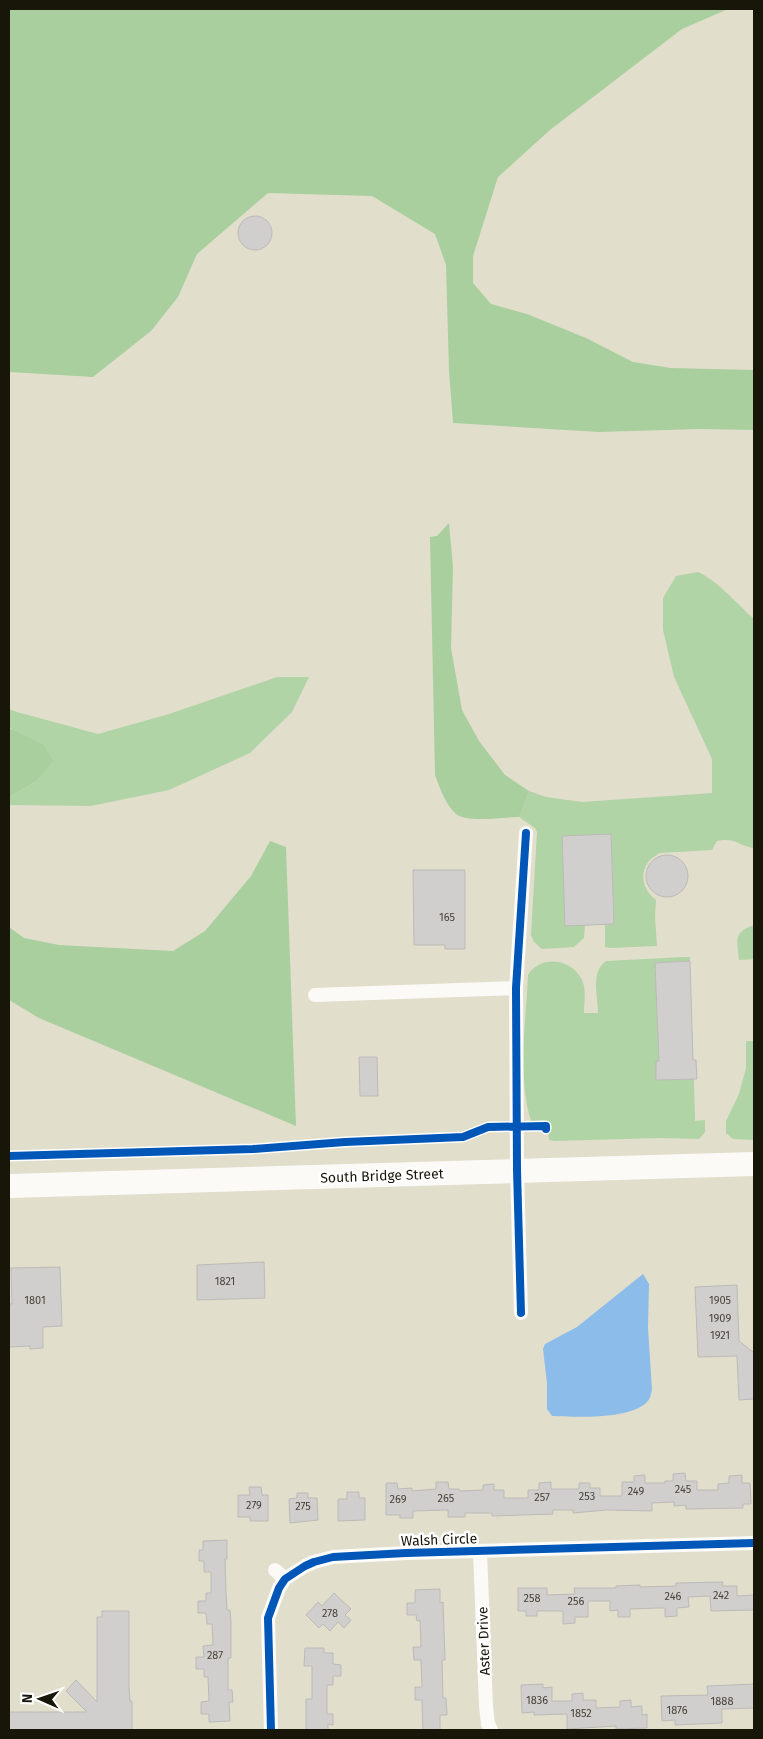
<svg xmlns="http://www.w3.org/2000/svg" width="763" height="1739" font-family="'Fira Sans',sans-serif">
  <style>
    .green { fill: #b0d4a6 }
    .forest { fill: #a9cf9e }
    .water { fill: #8cbce9 }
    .building { fill: #d1cfcd; stroke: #bcbab7 }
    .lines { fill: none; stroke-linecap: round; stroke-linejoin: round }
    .path { stroke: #cfcfc9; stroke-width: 2.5; stroke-dasharray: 1 4; stroke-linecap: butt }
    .street { stroke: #fbfaf7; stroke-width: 14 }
    .highway { stroke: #fbfaf7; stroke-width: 24 }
    .cycleway-casing { stroke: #fff; stroke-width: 11 }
    .cycleway { stroke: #0057b8; stroke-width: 8 }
    .labels { text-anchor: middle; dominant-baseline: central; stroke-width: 5; stroke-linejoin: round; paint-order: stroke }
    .number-label { font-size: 11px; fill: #46443a }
    .street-label { font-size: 14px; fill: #181509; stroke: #fff }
  </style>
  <rect width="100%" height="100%" fill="#e2decc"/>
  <path class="green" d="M698 572C718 581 737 604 754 619V848C738 846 736 837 717 841L712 850 660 853C639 863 638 886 656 900L655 917 657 946 610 948 605 947V924H614L611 834 585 925 584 938 574 947 542 949 534 942 531 935 537 832 535 828 519 817 529 791 546 797 582 802 712 793V759L674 677 663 630V598L676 576Z
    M277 677H309L292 712 250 753 169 790 91 806 9 805V797L35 782 11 728H9V709L17 712 98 734 169 714Z
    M754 925V959L739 960C737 940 733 932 754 925Z
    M684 957H690V961L655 963 659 1061 656 1062V1080L694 1079 695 1121 705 1120V1132L699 1139 659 1138 555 1141 549 1140 548 1123 531 1121C517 1074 526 1023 528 975 540 955 570 958 581 978 587 988 584 1002 584 1013H598C598 996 590 973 606 961Z
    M746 1041H754V1140L733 1139 726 1133V1121L739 1094 746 1068Z"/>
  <path class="forest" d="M9 9H728L682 29 550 130 498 177 473 256V283L491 304 527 314 586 338 633 362 671 368 754 370V430L699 429 599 432 453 423 449 371 446 265 435 234 372 196 268 193 197 254 178 297 151 331 93 377 9 372Z
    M449 523 453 567 451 648 462 710 479 741 505 775 529 791 519 817C504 817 467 823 456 814 445 804 440 788 435 775L430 537 437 536Z
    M9 728 44 745 53 761 35 782 9 797Z
    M270 841 286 847 296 1126 39 1018 9 1000V927L24 938 59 945 173 951 205 931 251 876Z"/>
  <path class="water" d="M643 1274 649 1284 648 1328 652 1390C651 1394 650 1399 648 1401 632 1420 574 1417 552 1416L547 1409V1383L543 1349 545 1344 577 1327Z"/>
  <path class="building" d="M238 233a17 17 0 1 1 34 0a17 17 0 1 1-34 0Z
    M611 834 614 924 565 926 562 836Z
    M646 876a21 21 0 1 1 42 0a21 21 0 1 1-42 0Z
    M413 870H465V949H445V945H414Z
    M690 961 693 1060H696L697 1079 656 1080V1061H659L655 963Z
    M359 1057H377L378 1096H360Z
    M264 1262 265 1298 197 1300V1265Z
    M60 1267 62 1326 43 1327V1348L30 1349V1346L9 1347V1304H12L11 1268Z
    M737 1285 739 1341 754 1353V1399L739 1400 737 1356 698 1357 695 1287Z
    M685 1473 686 1481H697V1490H718V1484L729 1483V1476L742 1475V1483H750L751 1504H743V1508L686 1509V1505L674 1506V1502L652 1503V1511L606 1510 573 1513V1510H553V1514L492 1516V1513H465V1517H448V1510L413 1511V1518H400V1515H386V1483H397L398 1489 412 1488V1491L436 1489V1482H448L449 1489H459L460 1491 483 1490V1485L494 1484V1490H504V1498H528V1490H539V1483L551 1482V1489H579V1483H590V1488H600V1496H622V1482H634V1476L645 1475V1483H665V1481H673V1474Z
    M249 1487H261L262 1495H268V1521H250V1517H238V1495H250Z
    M347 1492H359V1498H365V1520L338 1521V1499H347Z
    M297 1493H308V1498H317L318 1520 290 1523 289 1499 297 1498Z
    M227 1540V1559H225L226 1592 227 1610H230L231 1621V1658H228V1690H232L233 1702H229L230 1721 209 1722V1714H201V1702L209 1701 208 1677H204V1669H196V1657H204L203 1646 213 1645 212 1624H207L206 1613H198V1601H206V1593H211V1572H204V1561H199V1550H203V1541Z
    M723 1582 722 1586H737V1596L754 1595V1610L711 1611 710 1596 688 1597 689 1607 677 1608V1616L665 1617V1608H657L630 1609V1617H618V1610L610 1611V1601H588V1617H575V1623L563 1624V1611H537V1616H526V1611H518V1588H547V1595L575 1594 574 1588H616V1586L640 1585V1587L676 1586V1583Z
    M440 1589V1603L443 1602 445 1660H442L443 1698H446L447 1715H440V1730H423L422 1700H415V1687H422L421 1660H414L413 1647H421L420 1620 417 1621 416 1615H407V1603H415V1590Z
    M334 1593 351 1609 345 1615 351 1620 344 1628 338 1622 330 1631 323 1624 319 1628 306 1615 318 1602 322 1606Z
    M102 1611H129V1687L130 1701H132V1730H9V1712H87L66 1691 76 1680 97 1702V1617H102Z
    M305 1648H324V1653H333V1664L341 1665V1676H333V1685H327V1714H333V1725L328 1724V1730H306V1699H312V1666H304Z
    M543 1684V1688L552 1687V1701H572V1694L583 1693V1700H596V1708L620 1707V1701L631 1700V1707L642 1706V1715L647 1714V1728L616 1729V1726L567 1729V1714L534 1715V1712L522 1713 521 1685Z
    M754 1684V1708L722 1709V1723L675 1725V1720L662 1721 661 1696 708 1695 707 1686Z"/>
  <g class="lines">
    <path class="path" d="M489 1513 490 1515 499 1518
      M625 1729 626 1730"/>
    <path class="street" d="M315 995 516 988
      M521 1313 517 1170 516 988 526 833
      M480 1551 486 1706 488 1724 491 1730
      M275 1570 285 1579
      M271 1730 268 1618 279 1588 285 1579 305 1566 314 1562 333 1557 406 1553 754 1543"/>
    <path class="highway" d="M9 1186 754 1164"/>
    <defs>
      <path id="cycleway" d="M9 1156 253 1149 345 1142 463 1137 488 1127 546 1126V1129
        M521 1313 517 1170 516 988 526 833
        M271 1730 268 1618 279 1588 285 1579 305 1566 314 1562 333 1557 406 1553 754 1543"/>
    </defs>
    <use href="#cycleway" class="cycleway-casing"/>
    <use href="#cycleway" class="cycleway"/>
  </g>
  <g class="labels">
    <g class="number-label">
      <text x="447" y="917">165</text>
      <text x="225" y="1281">1821</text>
      <text x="35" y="1300">1801</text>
      <text x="720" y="1300">1905</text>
      <text x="720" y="1318">1909</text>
      <text x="720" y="1335">1921</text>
      <text x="683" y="1489">245</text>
      <text x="636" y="1491">249</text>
      <text x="587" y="1496">253</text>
      <text x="542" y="1497">257</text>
      <text x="446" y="1498">265</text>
      <text x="398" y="1499">269</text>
      <text x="254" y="1505">279</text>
      <text x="303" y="1506">275</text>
      <text x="721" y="1595">242</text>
      <text x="673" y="1596">246</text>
      <text x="532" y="1598">258</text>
      <text x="576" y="1601">256</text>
      <text x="330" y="1613">278</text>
      <text x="215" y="1655">287</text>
      <text x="537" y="1700">1836</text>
      <text x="722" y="1701">1888</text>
      <text x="677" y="1710">1876</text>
      <text x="581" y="1713">1852</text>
    </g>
    <g class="street-label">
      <text transform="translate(382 1176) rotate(-2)">South Bridge Street</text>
      <text transform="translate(439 1540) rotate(-2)">Walsh Circle</text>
      <text transform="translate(484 1641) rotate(-92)">Aster Drive</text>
    </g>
  </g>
  <rect width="763" height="1739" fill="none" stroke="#181509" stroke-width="20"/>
  <g transform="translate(40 1699) rotate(272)" stroke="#ffffff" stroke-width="4" paint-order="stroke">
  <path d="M0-4L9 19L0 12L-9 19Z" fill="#181509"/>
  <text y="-8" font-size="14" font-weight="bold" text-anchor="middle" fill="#181509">N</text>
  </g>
</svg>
